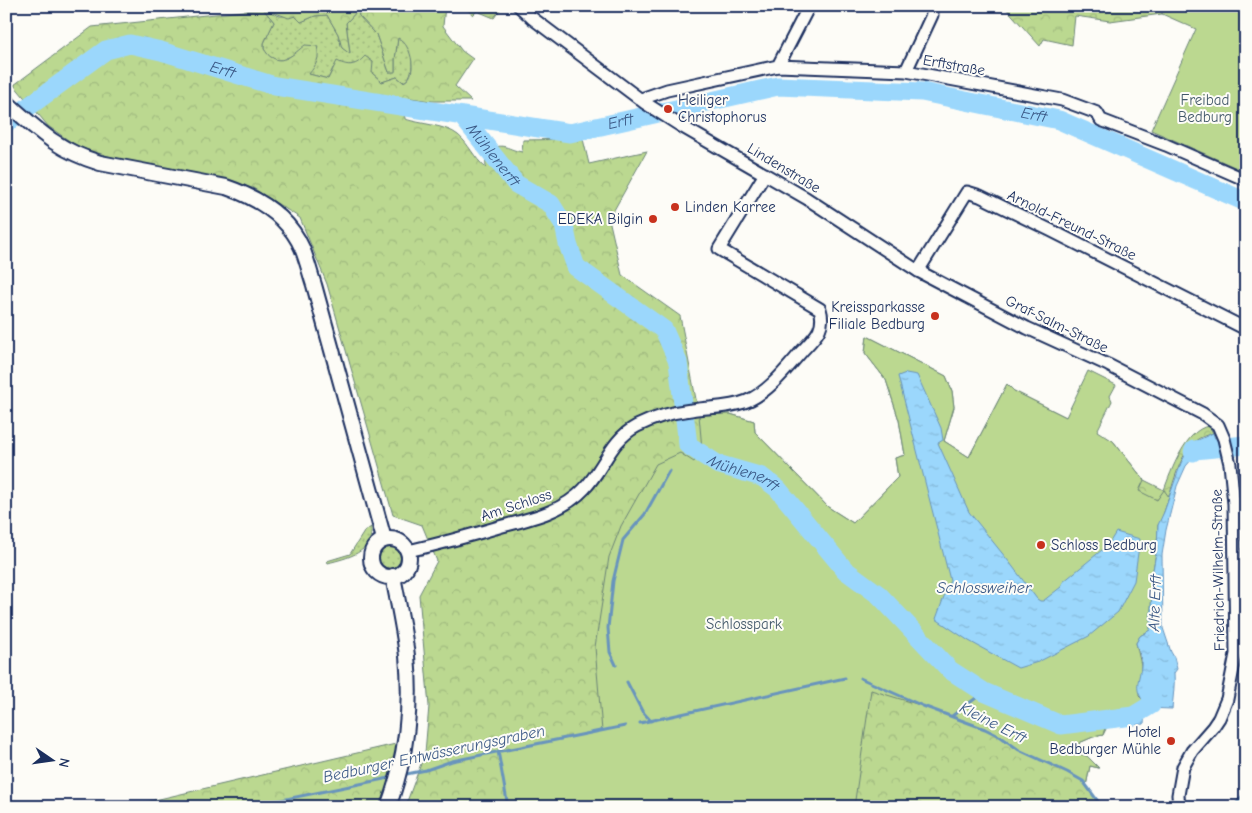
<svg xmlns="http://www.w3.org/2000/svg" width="1252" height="813" font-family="'Comic Neue',sans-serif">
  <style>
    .grass { fill: url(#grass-dots); stroke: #6b8477 }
    .forest { fill: url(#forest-crowns); stroke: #6b8477 }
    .park { fill: #bbd890; stroke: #6b8477 }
    .water { fill: url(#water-ripples); stroke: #6894bd }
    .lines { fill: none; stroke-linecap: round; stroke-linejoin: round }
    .stream { stroke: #6894bd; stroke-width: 3 }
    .river { stroke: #9bd7fc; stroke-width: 19 }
    .minor-casing { stroke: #1b2f5e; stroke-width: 15 }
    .tertiary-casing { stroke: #1b2f5e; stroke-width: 18 }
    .minor { stroke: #fdfcf7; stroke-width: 11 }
    .tertiary { stroke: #fdfcf7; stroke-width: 14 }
    .poi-dot { fill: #c8321e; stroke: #fdfcf7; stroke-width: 2 }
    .labels { text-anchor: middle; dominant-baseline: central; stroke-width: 4; stroke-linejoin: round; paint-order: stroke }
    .street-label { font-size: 15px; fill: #1b2f5e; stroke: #fdfcf7 }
    .poi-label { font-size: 15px; fill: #1b2f5e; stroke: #fdfcf7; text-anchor: start }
    .park-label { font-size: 15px; fill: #43596a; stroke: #fdfcf7 }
    .water-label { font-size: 16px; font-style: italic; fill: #3b5986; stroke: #fdfcf7 }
  </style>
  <defs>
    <pattern id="grass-dots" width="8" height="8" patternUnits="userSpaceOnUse" patternTransform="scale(1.25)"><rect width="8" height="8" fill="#bbd890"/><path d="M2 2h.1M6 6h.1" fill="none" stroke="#a0ba7f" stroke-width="1.8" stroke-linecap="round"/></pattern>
    <pattern id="forest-crowns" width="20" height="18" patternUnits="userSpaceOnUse" patternTransform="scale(1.25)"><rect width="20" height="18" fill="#bbd890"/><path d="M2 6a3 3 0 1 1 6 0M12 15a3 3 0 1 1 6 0" fill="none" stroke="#a0ba7f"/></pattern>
    <pattern id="water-ripples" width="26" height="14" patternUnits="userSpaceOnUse" patternTransform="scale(1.25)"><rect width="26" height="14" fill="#9bd7fc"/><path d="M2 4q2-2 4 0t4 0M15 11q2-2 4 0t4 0" fill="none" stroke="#85b9da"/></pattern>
  </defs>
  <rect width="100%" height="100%" fill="#fdfcf7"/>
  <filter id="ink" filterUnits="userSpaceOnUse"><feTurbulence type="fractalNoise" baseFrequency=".02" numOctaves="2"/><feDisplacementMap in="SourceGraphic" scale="10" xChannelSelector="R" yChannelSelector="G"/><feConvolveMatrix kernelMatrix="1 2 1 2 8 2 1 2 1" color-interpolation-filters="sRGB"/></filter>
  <g filter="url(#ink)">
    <path class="grass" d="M263 9 280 16H295L301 22 315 16 327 15 338 34 342 48 350 53 346 23 358 10 359 16 376 34 389 72 395 71V59L398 38C404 41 410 47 411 53 413 62 413 79 403 82L397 77 382 82 372 73 365 56 359 63 333 68 328 79 309 74 306 45C297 51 284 65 272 58 269 57 266 52 264 49V43L274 22Z
      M371 527C374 553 346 558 328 563L327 561 350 554 364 532Z
      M377 557a13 13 0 1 1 26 0a13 13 0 1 1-26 0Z"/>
    <path class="forest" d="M287 6H381L382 11 401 10 413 6H445L443 26 462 51 473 59 455 86 471 101H431L411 98 397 102 404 111 405 119C420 124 446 125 458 135 469 144 473 157 486 168L485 153C503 140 505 149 522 152L523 140 583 139 589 164 647 151 609 219 622 275 680 316 699 415 730 414 754 421 755 432 828 507 853 523 898 477 895 458 905 455 899 420 886 380 865 353 867 336 946 376 952 391 954 407 944 441 969 457 1007 384 1014 391 1066 417 1112 401 1076 424 1113 441 1144 480 1164 490C1171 471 1186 429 1209 426L1213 433C1207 435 1200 437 1195 441 1181 453 1174 480 1169 497L1107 727 1103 735 1093 737 1079 743 1080 754 1087 756 1099 768 1090 766 1086 786 1103 807H405L425 753 429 706 419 595 437 561 422 525 393 515 327 284 300 218 253 188 125 161 78 147 48 126 14 85 92 27 263 9 274 22 264 43V49C266 52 269 57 273 58 284 65 297 51 305 45L317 46C320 58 317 64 309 74L328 79 337 61C349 67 356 66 365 56L373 62 372 73 382 82 397 77 403 82C418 78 413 45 398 38L395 59V72H389L376 34 359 16 358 10 346 23 350 54 342 48 338 34 327 15 315 16 301 22 295 16 289 18 265 9Z
      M463 6H500L501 8 494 18 477 11 473 15Z
      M1004 6H1163L1162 14 1110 21 1075 16 1072 45 1044 39 1040 46Z
      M400 743 393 779 381 807H125Z"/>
    <path class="park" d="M1163 6H1246V172L1151 130 1196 29 1162 14Z
      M867 336 946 376 952 391 954 407 944 441 969 457 1007 384 1014 391 1066 417 1088 371 1116 385 1110 396 1112 401 1097 431 1113 441 1144 480 1139 491 1157 500 1164 490 1169 497 1161 521 1158 525 1157 547 1153 570 1150 630 1140 636 1136 643 1141 665 1139 696 1143 700C1138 716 1121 715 1107 720L1103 735 1093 737 1079 743 1080 754 1087 756 1099 768 1090 766 1086 786 1083 781 1067 772 1019 750 1001 737 985 729 923 706 871 690 854 807H508L498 751 602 731 595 647 609 557 621 526 656 464 680 453 694 462 702 449 699 415 730 414 754 421 755 432 828 507 853 523 898 477 895 458 905 455 899 420 886 380 865 353Z"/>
    <path class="water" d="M906 373 917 375 941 428 943 440 938 443 969 512 1010 563 1037 599 1040 601H1043L1061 587 1063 582 1108 545 1116 532 1140 539 1134 581 1118 612 1089 636 1038 662 1018 668 969 641 936 619 950 580 898 376Z
      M1213 433 1220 453H1202L1193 458 1186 466 1177 486 1166 530 1162 555 1163 628 1171 652 1174 657 1177 669 1174 673C1175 685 1173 697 1172 709L1145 708 1144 724 1107 727V720C1121 715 1138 716 1143 700 1133 689 1140 678 1141 666 1142 658 1138 650 1136 643L1140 636 1150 630 1153 570 1157 547 1158 525 1164 512 1181 463 1189 448 1194 442Z"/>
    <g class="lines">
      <path class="stream" d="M616 665 610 652 608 628 613 581 623 540 645 514 669 471
        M860 678 923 706 985 729 1001 737 1019 750 1067 772 1083 781 1102 807
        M627 682 642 711 651 721
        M952 716 984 692
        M640 723 845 678
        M498 751 508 807
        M402 775 426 770 452 761 625 726
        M247 807 394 777
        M1234 807 1246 791"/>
      <g class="river">
        <path id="s1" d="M462 116 516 184 551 204 564 225 568 244 576 267 664 330 678 362 688 445 717 464 762 477 778 489 845 570 879 595 950 670 984 692 1061 725 1133 716 1151 705 1152 684"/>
        <path id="s2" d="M6 123 106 50 130 44 161 51 275 86 570 133 778 86 922 92 1059 120 1246 202"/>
        <path d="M1193 452 1194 450 1246 445"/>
      </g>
      <defs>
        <path id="minor" d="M519 6 532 18 645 103 681 126 806 198 918 271 1027 328 1108 365 1203 414 1218 425 1224 439 1230 464 1234 504 1236 654 1227 699 1219 718 1213 727 1192 751 1183 767 1178 795 1179 807
          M778 66 809 6
          M906 71 932 15
          M641 99 667 90 778 66 906 71 1062 100 1097 113 1101 120 1166 145 1246 180
          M918 271 967 192 980 196 1050 230 1246 329
          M408 551C439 544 469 536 499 527 529 519 563 512 584 489 604 469 610 440 637 426 653 418 673 412 691 410 709 407 730 408 747 401 769 392 787 368 802 351 815 337 826 328 820 309L719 249 765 174"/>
        <path id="tertiary" d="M6 102C39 131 57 150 100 163L226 187C258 198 288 216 302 248 307 260 310 273 314 285L384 539
          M371 558a19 19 0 1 1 38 0a19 19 0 1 1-38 0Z
          M388 807C406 759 412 707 407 656 404 629 398 603 393 576"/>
      </defs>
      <use href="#minor" class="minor-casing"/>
      <use href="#tertiary" class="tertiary-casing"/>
      <use href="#minor" class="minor"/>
      <use href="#tertiary" class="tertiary"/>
    </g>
  </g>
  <g class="poi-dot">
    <circle cx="668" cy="109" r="5"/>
    <circle cx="675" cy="207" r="5"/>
    <circle cx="653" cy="219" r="5"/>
    <circle cx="935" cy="316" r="5"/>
    <circle cx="1041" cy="545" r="5"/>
    <circle cx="1171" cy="741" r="5"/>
  </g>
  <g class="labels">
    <g class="street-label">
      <text transform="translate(954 65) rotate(10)">Erftstraße</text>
      <text transform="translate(784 168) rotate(31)">Lindenstraße</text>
      <text transform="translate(1072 225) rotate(26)">Arnold-Freund-Straße</text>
      <text transform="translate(1057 324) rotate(26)">Graf-Salm-Straße</text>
      <text transform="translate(516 505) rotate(-18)">Am Schloss</text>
      <text transform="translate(1218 570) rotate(-91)">Friedrich-Wilhelm-Straße</text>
    </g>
    <g class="poi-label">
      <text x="678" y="100">Heiliger<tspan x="678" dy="17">Christophorus</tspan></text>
      <text x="685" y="207">Linden Karree</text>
      <text x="643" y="219" text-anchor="end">EDEKA Bilgin</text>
      <text x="925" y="307" text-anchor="end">Kreissparkasse<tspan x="925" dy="17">Filiale Bedburg</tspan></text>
      <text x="1051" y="545">Schloss Bedburg</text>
      <text x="1161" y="732" text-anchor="end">Hotel<tspan x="1161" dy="17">Bedburger Mühle</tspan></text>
    </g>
    <g class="park-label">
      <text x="1205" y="100">Freibad<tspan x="1205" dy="17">Bedburg</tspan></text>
      <text x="744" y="624">Schlosspark</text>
    </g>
    <g class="water-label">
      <text stroke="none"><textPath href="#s2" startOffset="245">Erft</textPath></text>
      <text stroke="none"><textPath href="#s2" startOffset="1070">Erft</textPath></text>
      <text stroke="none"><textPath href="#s2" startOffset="650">Erft</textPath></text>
      <text stroke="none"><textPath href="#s1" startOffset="50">Mühlenerft</textPath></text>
      <text stroke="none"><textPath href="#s1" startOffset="485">Mühlenerft</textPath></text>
      <text x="984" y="588">Schlossweiher</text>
      <text transform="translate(1155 603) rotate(-88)">Alte Erft</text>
      <text transform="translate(993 723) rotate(27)">Kleine Erft</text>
      <text transform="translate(434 754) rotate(-12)">Bedburger Entwässerungsgraben</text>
    </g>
  </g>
  <rect width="1252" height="813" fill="none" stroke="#fdfcf7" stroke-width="25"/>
  <rect x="12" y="12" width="1227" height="788" fill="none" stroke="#1b2f5e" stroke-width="2" filter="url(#ink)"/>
  <g transform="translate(52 760) rotate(103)" stroke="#fdfcf7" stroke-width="4" paint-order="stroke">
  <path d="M0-4L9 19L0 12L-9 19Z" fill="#1b2f5e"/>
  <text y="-8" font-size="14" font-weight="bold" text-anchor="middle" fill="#1b2f5e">N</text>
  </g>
</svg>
